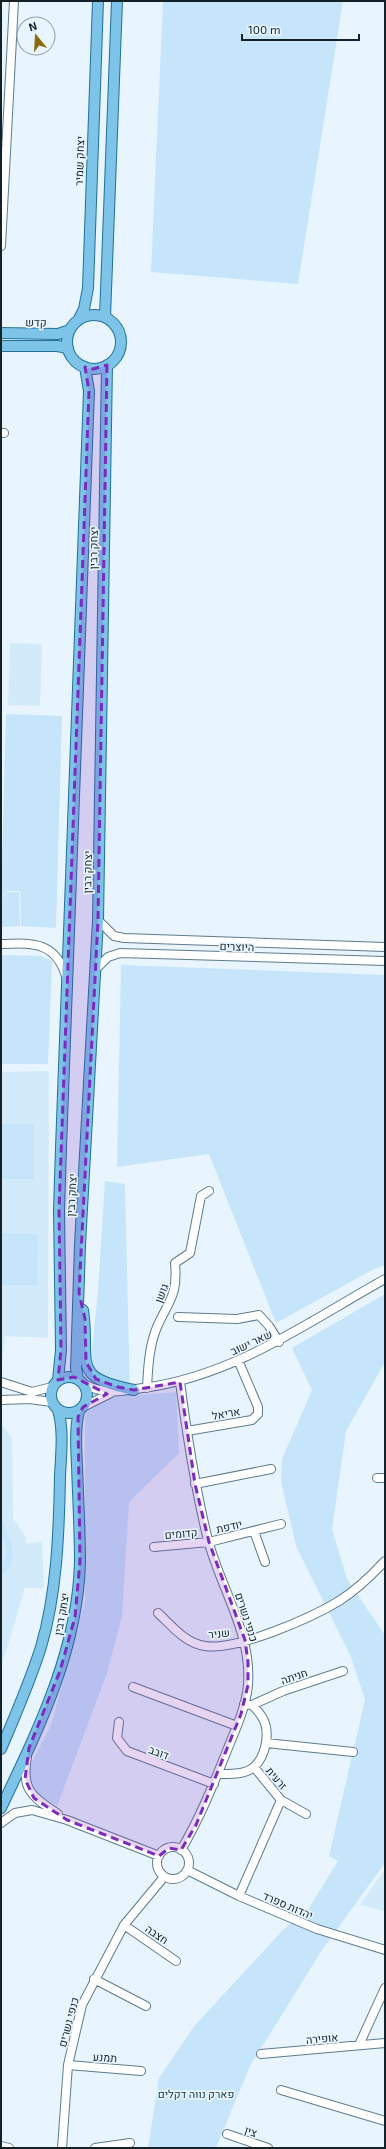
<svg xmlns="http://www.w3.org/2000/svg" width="386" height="2149" font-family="'Exo 2',Heebo,sans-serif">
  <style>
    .built { fill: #d3eafa }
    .green { fill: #c6e5fb }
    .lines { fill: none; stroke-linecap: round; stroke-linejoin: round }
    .minor-casing { stroke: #5e7b8f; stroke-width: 10 }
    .major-casing { stroke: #21709b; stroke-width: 12 }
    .minor { stroke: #fff; stroke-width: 8 }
    .major { stroke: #7ec3e8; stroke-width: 10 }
    .marked { fill: #7b2cbf; fill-opacity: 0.2; stroke: #7b2cbf; stroke-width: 3; stroke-dasharray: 8 5; stroke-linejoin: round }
    .labels { text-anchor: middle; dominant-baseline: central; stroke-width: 3.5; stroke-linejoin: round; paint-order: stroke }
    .street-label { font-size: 11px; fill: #152129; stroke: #e8f5fe }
    .park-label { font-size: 11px; fill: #0d364d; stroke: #e8f5fe }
  </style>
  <rect width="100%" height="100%" fill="#e8f5fe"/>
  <path class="built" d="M10 643 42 644 40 706 8 705Z
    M49 1071 48 1338 5 1336 1 1373V1072Z
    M1 1423 12 1438 13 1518 26 1537V1544L42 1541 44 1588H25L2 1665Z
    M385 1869V1911L360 1905Z"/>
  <path class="green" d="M163 1H343L298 284 151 272Z
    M6 714 62 716 56 928 21 926 20 891H7L1 898Z
    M7 892H19L20 926 1 927V899Z
    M1 955 41 956 52 961 48 1064H1Z
    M121 965 385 975V1265L372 1270 276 1323 209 1154 117 1167Z
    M1 1124H34V1179H1Z
    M105 1181 125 1184 130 1396 176 1392 179 1453 129 1502 122 1616 107 1673 57 1806 33 1791 29 1768 51 1725 85 1601V1420L98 1291Z
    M1 1233 38 1234 37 1285H1Z
    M385 1294V1362L346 1431 332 1529 347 1579 385 1635V1863L322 1950 250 2066 216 2148H148L159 2078 195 2025 284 1929 309 1908 338 1861 329 1856 365 1700 351 1657 296 1546 281 1481 282 1459 312 1390 292 1348Z
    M1 1518C8 1536 23 1562 1 1575V1565L8 1553 1 1532Z"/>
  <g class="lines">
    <defs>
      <path id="minor" d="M1 246 14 1
        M1 433H4
        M98 920 114 936 124 938 385 947
        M1 944C32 943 55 941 66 976
        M95 970 108 957 120 953 385 961
        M178 1317 237 1319 259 1315 269 1326 279 1342
        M1 1382 32 1392 52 1387
        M180 1382C187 1435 195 1488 208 1540 221 1589 252 1633 248 1685 246 1707 236 1728 228 1748 214 1783 200 1818 181 1850
        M84 1384C103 1395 122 1391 143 1388 234 1376 306 1323 385 1279
        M147 1388C148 1368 149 1346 157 1327 169 1300 178 1296 175 1263L190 1253 201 1196 209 1191
        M1 1400 29 1399 52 1402
        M83 1407 111 1393
        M187 1431 252 1420 258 1414V1407L238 1360
        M377 1478H385
        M195 1484 271 1469
        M254 1531 265 1562
        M154 1547 209 1542 281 1524
        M158 1613C172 1626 185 1643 205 1646 236 1651 311 1618 339 1601 355 1591 372 1575 385 1561
        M133 1687 237 1726
        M252 1705 283 1691 343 1671
        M119 1722 117 1738 127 1751 214 1784
        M266 1743 353 1752
        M27 1757C21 1791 32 1796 58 1814
        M254 1767 281 1800 306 1814
        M218 1774C229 1774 245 1775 254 1767 266 1756 271 1731 262 1717 260 1713 256 1709 252 1705L244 1704
        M1 1823 15 1813 32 1810 67 1820 159 1856
        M157 1863a16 16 0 1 1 32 0a16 16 0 1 1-32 0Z
        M187 1870 239 1896 317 1929 385 1950
        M239 1896 281 1800
        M124 1925 176 1961
        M94 1979 146 2006
        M359 2045 385 1988
        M261 2054 385 2043
        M68 2065 141 2071
        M281 2090 385 2121
        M227 2134 268 2148
        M1 2146 9 2148
        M62 2148 68 2065 82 2005 124 1925 164 1877
        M95 2148 130 2143"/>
      <path id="major" d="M67 342a27 27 0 1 1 54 0a27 27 0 1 1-54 0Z
        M105 317 117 1
        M79 319 84 309 88 288 98 1
        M1 333 58 334 70 330
        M1 346H57L68 348
        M83 1310C91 1363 68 1377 134 1390
        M51 1395a18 18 0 1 1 36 0a18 18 0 1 1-36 0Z
        M78 1379 76 1368 80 1245 98 920 107 365
        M58 1380 61 1350 59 1210 61 1148 89 391 85 367
        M1 1749C15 1716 30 1682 41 1647 57 1593 59 1532 60 1476 61 1455 64 1430 58 1410
        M1 1808C38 1730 78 1650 80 1562 80 1530 78 1497 77 1465 76 1447 75 1428 79 1411"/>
    </defs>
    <use href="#minor" class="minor-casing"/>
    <use href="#major" class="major-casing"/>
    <use href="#minor" class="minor"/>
    <use href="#major" class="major"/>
  </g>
  <path class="marked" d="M107 365 98 920 79 1293 85 1319 86 1362 96 1379 118 1387 134 1390 180 1382 195 1484 209 1542 245 1640 248 1662V1685L241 1714 196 1825 181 1850 169 1848 159 1856 67 1820 34 1798 25 1779 29 1748 60 1671 75 1617 80 1561 78 1417 83 1407 107 1394 74 1377 58 1380 61 1350 59 1210 89 391 85 367 93 369Z"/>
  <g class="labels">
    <g class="street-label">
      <text transform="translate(79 161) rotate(-88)">יצחק שמיר</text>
      <text transform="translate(36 322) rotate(1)">קדש</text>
      <text transform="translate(93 548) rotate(-89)">יצחק רבין</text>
      <text transform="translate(87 872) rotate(-89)">יצחק רבין</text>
      <text transform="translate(237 946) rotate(2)">היוצרים</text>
      <text transform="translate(71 1195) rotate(-87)">יצחק רבין</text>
      <text transform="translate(161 1293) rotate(-69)">גושן</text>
      <text transform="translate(251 1342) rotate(-25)">שאר ישוב</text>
      <text transform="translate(226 1413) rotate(-10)">אריאל</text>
      <text transform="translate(229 1526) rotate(-13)">יודפת</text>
      <text transform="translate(181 1533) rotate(-5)">קדומים</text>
      <text transform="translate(61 1614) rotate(-80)">יצחק רבין</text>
      <text transform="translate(247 1617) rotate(72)">כנפי נשרים</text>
      <text transform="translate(219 1633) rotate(-6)">שניר</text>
      <text transform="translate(294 1676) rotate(-19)">חניתה</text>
      <text transform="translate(159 1752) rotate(20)">דובב</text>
      <text transform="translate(277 1778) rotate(50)">זרעית</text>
      <text transform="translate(288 1905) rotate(23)">יהדות ספרד</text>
      <text transform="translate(157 1934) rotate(34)">חצבה</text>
      <text transform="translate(68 2022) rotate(-75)">כנפי נשרים</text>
      <text transform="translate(322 2038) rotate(-5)">אופירה</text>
      <text transform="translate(105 2057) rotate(4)">תמנע</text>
      <text transform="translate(251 2131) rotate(19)">צין</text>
    </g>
    <g class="park-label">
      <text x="196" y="2093">פארק נווה דקלים</text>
    </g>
  </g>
  <rect width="386" height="2149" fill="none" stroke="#152129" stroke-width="4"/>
  <g transform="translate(36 36) rotate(342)"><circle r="19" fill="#e8f5fe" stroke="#94a0a9"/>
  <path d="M0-3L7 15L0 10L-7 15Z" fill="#8a6b0b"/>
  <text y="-6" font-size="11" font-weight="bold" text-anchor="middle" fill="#152129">N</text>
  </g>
  <path d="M242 34v6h117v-6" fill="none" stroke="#152129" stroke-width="2"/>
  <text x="248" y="34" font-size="12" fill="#152129" stroke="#e8f5fe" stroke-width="3" paint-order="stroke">100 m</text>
</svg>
